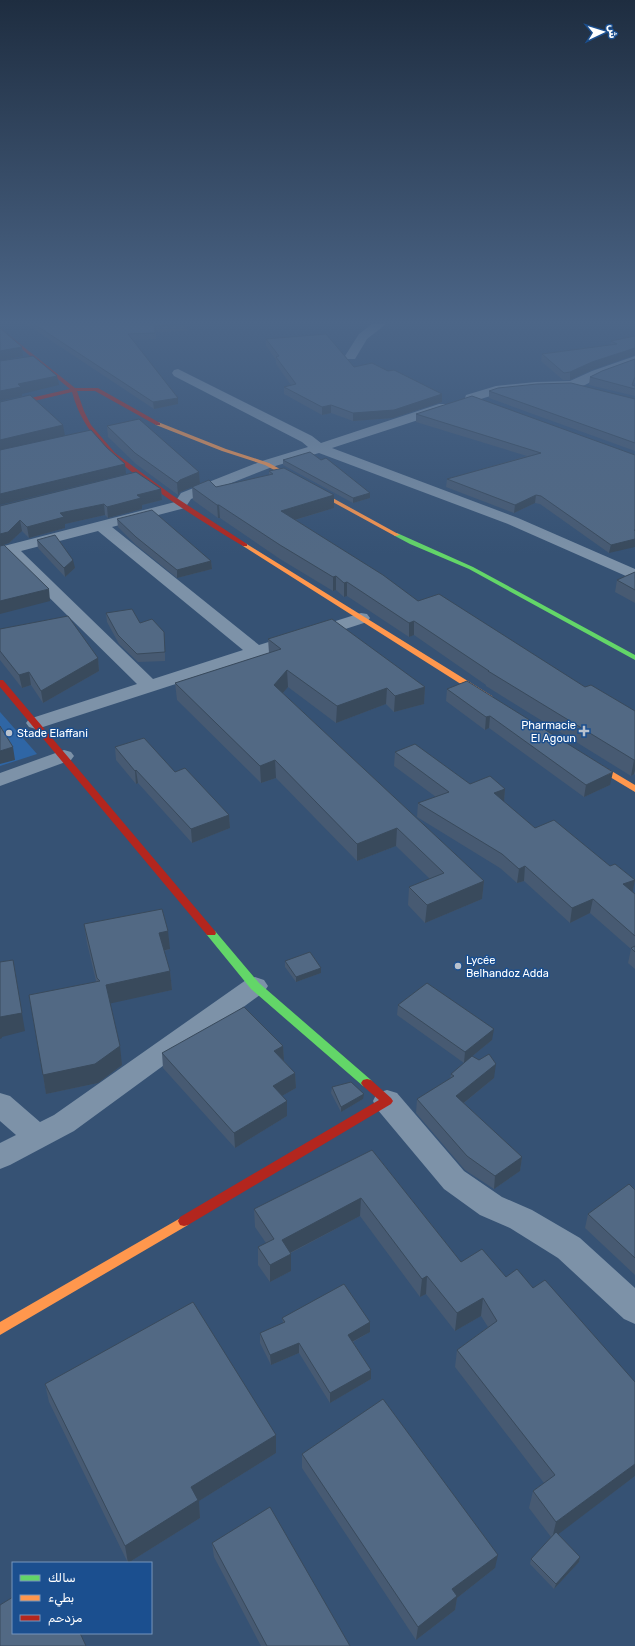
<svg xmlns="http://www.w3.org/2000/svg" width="635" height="1646" font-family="Rubik,'Noto Sans Arabic',sans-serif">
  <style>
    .green { fill: #2f66a5 }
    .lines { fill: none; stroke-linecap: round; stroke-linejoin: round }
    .street { fill: #7d92a8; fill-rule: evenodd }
    .fast { fill: #63d668; fill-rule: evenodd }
    .slow { fill: #ff974d; fill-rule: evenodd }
    .jam { fill: #b3261e; fill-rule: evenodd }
    .wall { fill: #475a72 }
    .shaded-wall { fill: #394a5c }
    .building { fill: #526984; stroke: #394a5c }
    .poi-dot { fill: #b9c2ce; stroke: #1b4f8f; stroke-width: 1.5 }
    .labels { text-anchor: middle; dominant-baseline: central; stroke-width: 3; stroke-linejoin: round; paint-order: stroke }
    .poi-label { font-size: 11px; fill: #fff; stroke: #1b4f8f; text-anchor: start }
  </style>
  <rect width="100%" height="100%" fill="#365274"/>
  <path class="green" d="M0 712 37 754 0 766Z"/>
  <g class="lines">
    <path class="street" d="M372 324H386L367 339 355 359H347L345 356 359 334Z
      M635 356V364L600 377 585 385 570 389 536 390 497 394 471 402 466 401 465 398 466 395 496 386 536 382 570 381 592 371Z
      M178 369 312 436 321 443 439 404H449L451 407 449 410 332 448 518 518 635 569V580L508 524 319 453 272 467 191 499 185 508 112 527 259 645 361 613 367 614 370 618 367 622 43 727 36 729 29 727 26 723 29 719 137 684 6 555 0 557V547L175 502 181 493 262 461 308 447 302 442 174 376 172 373 174 370ZM98 531 243 650 153 679 21 551Z
      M64 750 71 752 74 756 71 760 0 786V773Z
      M255 977 264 980 268 986 264 992 74 1131 10 1165 0 1169V1143L16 1135 0 1121V1093L10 1096 40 1122 54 1115 246 980Z
      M387 1090 397 1093 464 1171 502 1197 532 1210 580 1238 635 1288V1324L624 1319 558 1258 510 1228 480 1215 444 1189 377 1109 373 1101 377 1093Z"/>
    <path class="fast" d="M397 533 473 567 635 655V660L469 569 410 544 395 536 394 535Z
      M211 930 215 931 259 983 371 1080 373 1083 371 1086 367 1087 363 1086 251 989 207 935 206 933 207 931Z"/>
    <path class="slow" d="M158 422 226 449 269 463 400 535 395 536 265 465 222 451 156 425 155 424Z
      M245 543 492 696 493 698 489 700H486L243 546 242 545Z
      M588 757 635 785V792L585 762 584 760 585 758Z
      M184 1216 188 1217 190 1221 188 1225 0 1335V1322Z"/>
    <path class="jam" d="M0 328 75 388H98L160 423V425H156L95 391H77L84 411 91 425 115 453 172 495 247 544V546H243C211 527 180 508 151 486 116 461 83 435 72 392L0 409V405L70 389 0 331Z
      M0 680H3L215 931 216 933 215 935H207L0 687Z
      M367 1079 371 1080 391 1098 393 1101 391 1104 188 1225 184 1226 180 1225 178 1221 180 1217 379 1100 363 1086 361 1083 363 1080Z"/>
  </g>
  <path class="wall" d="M26 324H187V331L156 332V339L132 340 178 398V404L154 409Z
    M635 336 592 370 570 380H563L541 361 542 354 610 345 611 341Z
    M266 339 354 367 388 371 442 394V402L393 418 353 421 331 413 322 415 284 394V387L291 385 276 364V360L266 346Z
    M635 359V383H634L633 386H635V396L589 385 590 377Z
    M489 391 635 399V451L489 398Z
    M416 414 635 455 609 553 540 504 535 503 514 513 446 487 447 479 527 456 416 422Z
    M107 426 199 472 200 484 216 487 269 475V471L334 495V508L295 520 418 601 585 687 635 711V775L634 774 631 776 486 686V685L414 635 409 637 347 596 344 597 336 590 333 591 280 559 220 518H218L193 500 192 487 180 492 178 495 136 464 108 437Z
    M283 460 370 493V498L353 503 283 465Z
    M161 489 162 500 142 505V509L108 518 105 515 65 524V528L29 538 22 531 9 543 0 546V506Z
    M117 519 211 561 212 569 177 578 136 545 118 527Z
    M37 540 75 568 65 577 38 548Z
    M635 572V603L615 592 617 580Z
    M106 613 140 623 165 640V661L138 662 119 644 107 622Z
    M0 629 98 658 99 671 43 703 31 685 22 688 0 660Z
    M268 639 425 687 424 704 394 712 386 704 336 723 288 687 283 693 484 881 482 899 425 923 408 905 409 887 430 879 396 846 357 861 276 778 261 783 177 700 175 683 269 653Z
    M447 689 610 785 584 797 489 728 485 730 446 701Z
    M115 747 175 772 229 815 230 828 192 843 138 783 136 784 116 760Z
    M395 752 470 784 505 789 504 802 535 828 610 866 635 880 632 892 635 894V969L628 963 631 949 590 913 570 923 524 881 517 883 500 868 417 817 418 803 436 797 394 766Z
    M84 924 170 949 164 951 170 971 172 990 110 1003 122 1065 98 1083 46 1094 43 1075 96 981 87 943Z
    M285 961 321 968V973L296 982 285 967Z
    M398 1005 492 1040 464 1063 397 1015Z
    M283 1046 284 1061 295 1073 296 1088 282 1096 287 1116 235 1148 163 1068 162 1053Z
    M451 1074 494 1078 464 1103 522 1157 520 1171 494 1189 465 1170 416 1113 417 1099 450 1079Z
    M332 1087 363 1099 341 1112 331 1093Z
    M372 1150 461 1262 506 1277 533 1288 635 1382V1476L558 1534 580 1557 579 1562 554 1589 530 1564 531 1559 551 1537 529 1508 533 1491 544 1483 455 1367 457 1350 488 1327 481 1316 455 1331 426 1294 420 1297 360 1216 291 1253V1271L270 1282 258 1265V1247L266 1243 255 1227 254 1209Z
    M635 1190V1275L585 1228 588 1214Z
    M282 1318 370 1332 353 1342 371 1370V1379L330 1403 299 1353 271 1365 260 1343V1333L283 1323Z
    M45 1384 276 1435V1453L199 1501 200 1518 128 1563 49 1402Z
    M302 1454 495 1568 457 1598 455 1610 416 1640 302 1468Z
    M212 1543 350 1646H261L214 1557Z"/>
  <path class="shaded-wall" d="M22 347 23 356 0 361V351Z
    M635 348V355L592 370 570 380V372L592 362Z
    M57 376 59 385 22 394V396L0 401V391L18 384Z
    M442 394V402L393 418 353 421V413Z
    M178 398V404L154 409 153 402Z
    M331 405V413L322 415V407Z
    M63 425 65 436 0 450V440Z
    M125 464 126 474 0 505V494Z
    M199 472 200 484 180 492 178 495 177 483 180 480Z
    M161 489 162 500 142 505V509L108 518 107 507 137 495Z
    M370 493V498L353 503V498Z
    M334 495V508L281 524V511Z
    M536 495 535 503 514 513 515 505Z
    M104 504 105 515 65 524V528L29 538 27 527 60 513Z
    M217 505H219L220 518H218Z
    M20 520 22 531 9 543 0 546V534Z
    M635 539V547L609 553 611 545Z
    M73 560 75 568 65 577 64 568Z
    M211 561 212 569 177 578V570Z
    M336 576V590L333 591V577Z
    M347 582V596L344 597V583Z
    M49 589 50 601 0 614V601Z
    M414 621V635L409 637V623Z
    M164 632 165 640V661V652Z
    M98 658 99 671 43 703 41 691Z
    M287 670 288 687 275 702 274 685Z
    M29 672 31 685 22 688 19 675Z
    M425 687 424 704 394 712 395 696Z
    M387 688 386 704 336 723 337 706Z
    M490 716 489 728 485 730 486 717Z
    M13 747 15 760 0 764V751Z
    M275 760 276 778 261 783 260 766Z
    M634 760H635V770L634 774 631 776Z
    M136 770 138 783 136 784 135 771Z
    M613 772 610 785 584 797 586 785Z
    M505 789 504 802 494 793Z
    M229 815 230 828 192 843 191 829Z
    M397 828 396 846 357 861V844Z
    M525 866 524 881 517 883 519 869Z
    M635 880 632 894 623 884Z
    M484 881 482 899 425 923 427 905Z
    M593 899 590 913 570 923 572 908Z
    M168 931 170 949 161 951 159 933Z
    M13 960 25 1031 2 1037V1038L0 1039V1017Z
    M321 968V973L296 982V977Z
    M170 971 172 990 108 1004 106 985Z
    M494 1029 492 1040 464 1063 465 1052Z
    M120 1046 122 1065 98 1083 46 1094 43 1075Z
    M283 1046 284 1061 274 1051Z
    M496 1064 494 1078 455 1110 456 1096Z
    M295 1073 296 1088 273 1101V1086Z
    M364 1094 363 1099 341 1112V1107Z
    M287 1101V1116L235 1148 234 1133Z
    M522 1157 520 1171 494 1189 495 1176Z
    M361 1198 360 1216 282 1257V1240Z
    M291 1254V1271L270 1282V1265Z
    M427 1276 426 1294 420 1297 422 1279Z
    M483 1298 481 1316 455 1331 457 1313Z
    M370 1322V1332L348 1344V1335Z
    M299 1343V1353L271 1365 270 1355Z
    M371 1370V1379L330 1403V1393Z
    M276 1435V1453L199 1501 200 1518 128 1563 125 1546 191 1487Z
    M635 1464V1476L552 1539 556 1522Z
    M498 1555 495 1568 457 1598 455 1610 416 1640 418 1627 452 1589Z
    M580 1557 579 1562 554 1589 556 1584Z"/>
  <path class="building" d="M34 324H187L155 326V333L128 334 178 398 153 402Z
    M0 328 22 347 0 351Z
    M326 334 354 367 372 363 388 371 394 370 442 394 394 410 353 413 331 405 322 407 284 387 296 384 276 357 279 356 266 339Z
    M635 336V348L592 362 570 372 564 373 542 354 617 344 611 341Z
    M33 356 57 376 18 384 21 387 0 391V361Z
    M635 359V377L632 385 635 386V389L590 377 602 371Z
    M571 383 635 399V443L489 391 498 388 537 384Z
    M30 395 63 425 0 440V402Z
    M472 396 635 455V530H634L635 531V539L611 545 541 496 536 495 515 505 447 479 541 453 416 414Z
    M139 419 199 472 180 480 177 483 135 453 107 426Z
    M91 430 107 448 125 464 0 494V450Z
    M310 452 321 460 326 458 370 493 353 498 283 460Z
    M284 468 334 495 281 511 383 575 418 601 439 594 585 687 591 685 635 711V760H634L488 671H489L414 621 409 623 347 582 344 583 336 576 333 577 280 545 219 505H217L192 487 209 480 216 487 273 474 269 471Z
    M136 472 161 489 137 495 141 498 107 507 104 504 60 513 64 517 27 527 20 520 8 532 0 534V506Z
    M152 510 211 561 177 570 136 537 117 519Z
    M55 535 73 560 64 568 37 540Z
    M4 545 49 589 0 601V546Z
    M635 572V590L617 580Z
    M132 609 140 623 152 619 164 632 165 652 137 654 118 635 106 613Z
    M68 616 98 658 41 691 29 672 19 675 0 651V629Z
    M332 619 425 687 395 696 387 688 337 706 287 670 274 685 484 881 427 905 409 887 444 873 397 828 357 844 275 760 260 766 175 683 281 649 268 639Z
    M467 681 613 772 586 785 490 716 486 717 447 689Z
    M0 726 13 747 0 751Z
    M144 738 175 772 185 768 229 815 191 829 136 770 135 771 115 747Z
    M415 744 470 784 490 776 505 789 494 793 535 828 554 820 610 866 615 864 635 880 623 884 635 894V936L593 899 572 908 525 866 519 869 502 854 418 803 449 792 395 752Z
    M162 909 168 931 159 933 170 971 106 985 120 1046 95 1064 43 1075 29 995 100 981 97 978 84 924Z
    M635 946V952L631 948Z
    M310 952 321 968 296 977 285 961Z
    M13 960 22 1013 0 1017V962Z
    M427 983 494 1029 465 1052 398 1005Z
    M244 1007 283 1046 274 1051 295 1073 273 1086 287 1101 234 1133 162 1053Z
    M489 1054 496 1064 456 1096 522 1157 495 1176 467 1156 417 1099 454 1076 451 1074 472 1056 479 1060Z
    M351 1082 364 1094 341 1107 332 1087Z
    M372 1150 461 1262 482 1249 506 1277 517 1269 533 1288 545 1280 635 1382V1464L556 1522 533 1491 555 1475 457 1350 497 1321 483 1298 457 1313 427 1276 422 1279 361 1198 282 1240 291 1254 270 1265 258 1247 274 1239 254 1209Z
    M629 1184 635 1190V1258L588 1214Z
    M344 1284 370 1322 348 1335 371 1370 330 1393 299 1343 270 1355 260 1333 285 1322 282 1318Z
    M193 1302 276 1435 191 1487 198 1500 125 1546 45 1384Z
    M383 1399 498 1555 452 1589 457 1596 418 1627 302 1454Z
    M270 1507 350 1646H267L212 1543Z
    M556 1532 580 1557 556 1584 531 1559Z
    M13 1597V1633H80L86 1646H0V1605Z"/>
  <linearGradient id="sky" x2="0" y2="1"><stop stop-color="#1e2d40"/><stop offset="0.58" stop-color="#4c6688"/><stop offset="1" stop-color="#4c6688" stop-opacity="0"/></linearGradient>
  <rect width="635" height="555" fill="url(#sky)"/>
  <g class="poi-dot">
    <path d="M582 725h4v4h4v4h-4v4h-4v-4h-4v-4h4z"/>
    <circle cx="9" cy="733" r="4"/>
    <circle cx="458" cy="966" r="4"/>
  </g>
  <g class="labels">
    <g class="poi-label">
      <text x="576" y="725" text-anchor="end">Pharmacie<tspan x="576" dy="13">El Agoun</tspan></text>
      <text x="17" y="733">Stade Elaffani</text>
      <text x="466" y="960">Lycée<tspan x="466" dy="13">Belhandoz Adda</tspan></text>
    </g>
  </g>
  <rect x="12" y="1562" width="140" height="72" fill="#1b4f8f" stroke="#7695bc"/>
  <rect x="20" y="1575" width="20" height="6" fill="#63d668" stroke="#7695bc"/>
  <text x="48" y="1582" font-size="12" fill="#ffffff">سالك</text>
  <rect x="20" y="1595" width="20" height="6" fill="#ff974d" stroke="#7695bc"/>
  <text x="48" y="1602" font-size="12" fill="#ffffff">بطيء</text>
  <rect x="20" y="1615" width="20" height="6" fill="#b3261e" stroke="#7695bc"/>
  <text x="48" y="1622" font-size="12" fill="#ffffff">مزدحم</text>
  <g transform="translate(603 32) rotate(86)" stroke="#1b4f8f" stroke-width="3" paint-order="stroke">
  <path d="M0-3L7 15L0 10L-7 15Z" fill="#ffffff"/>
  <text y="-6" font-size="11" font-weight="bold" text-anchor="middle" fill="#ffffff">ش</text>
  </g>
</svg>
